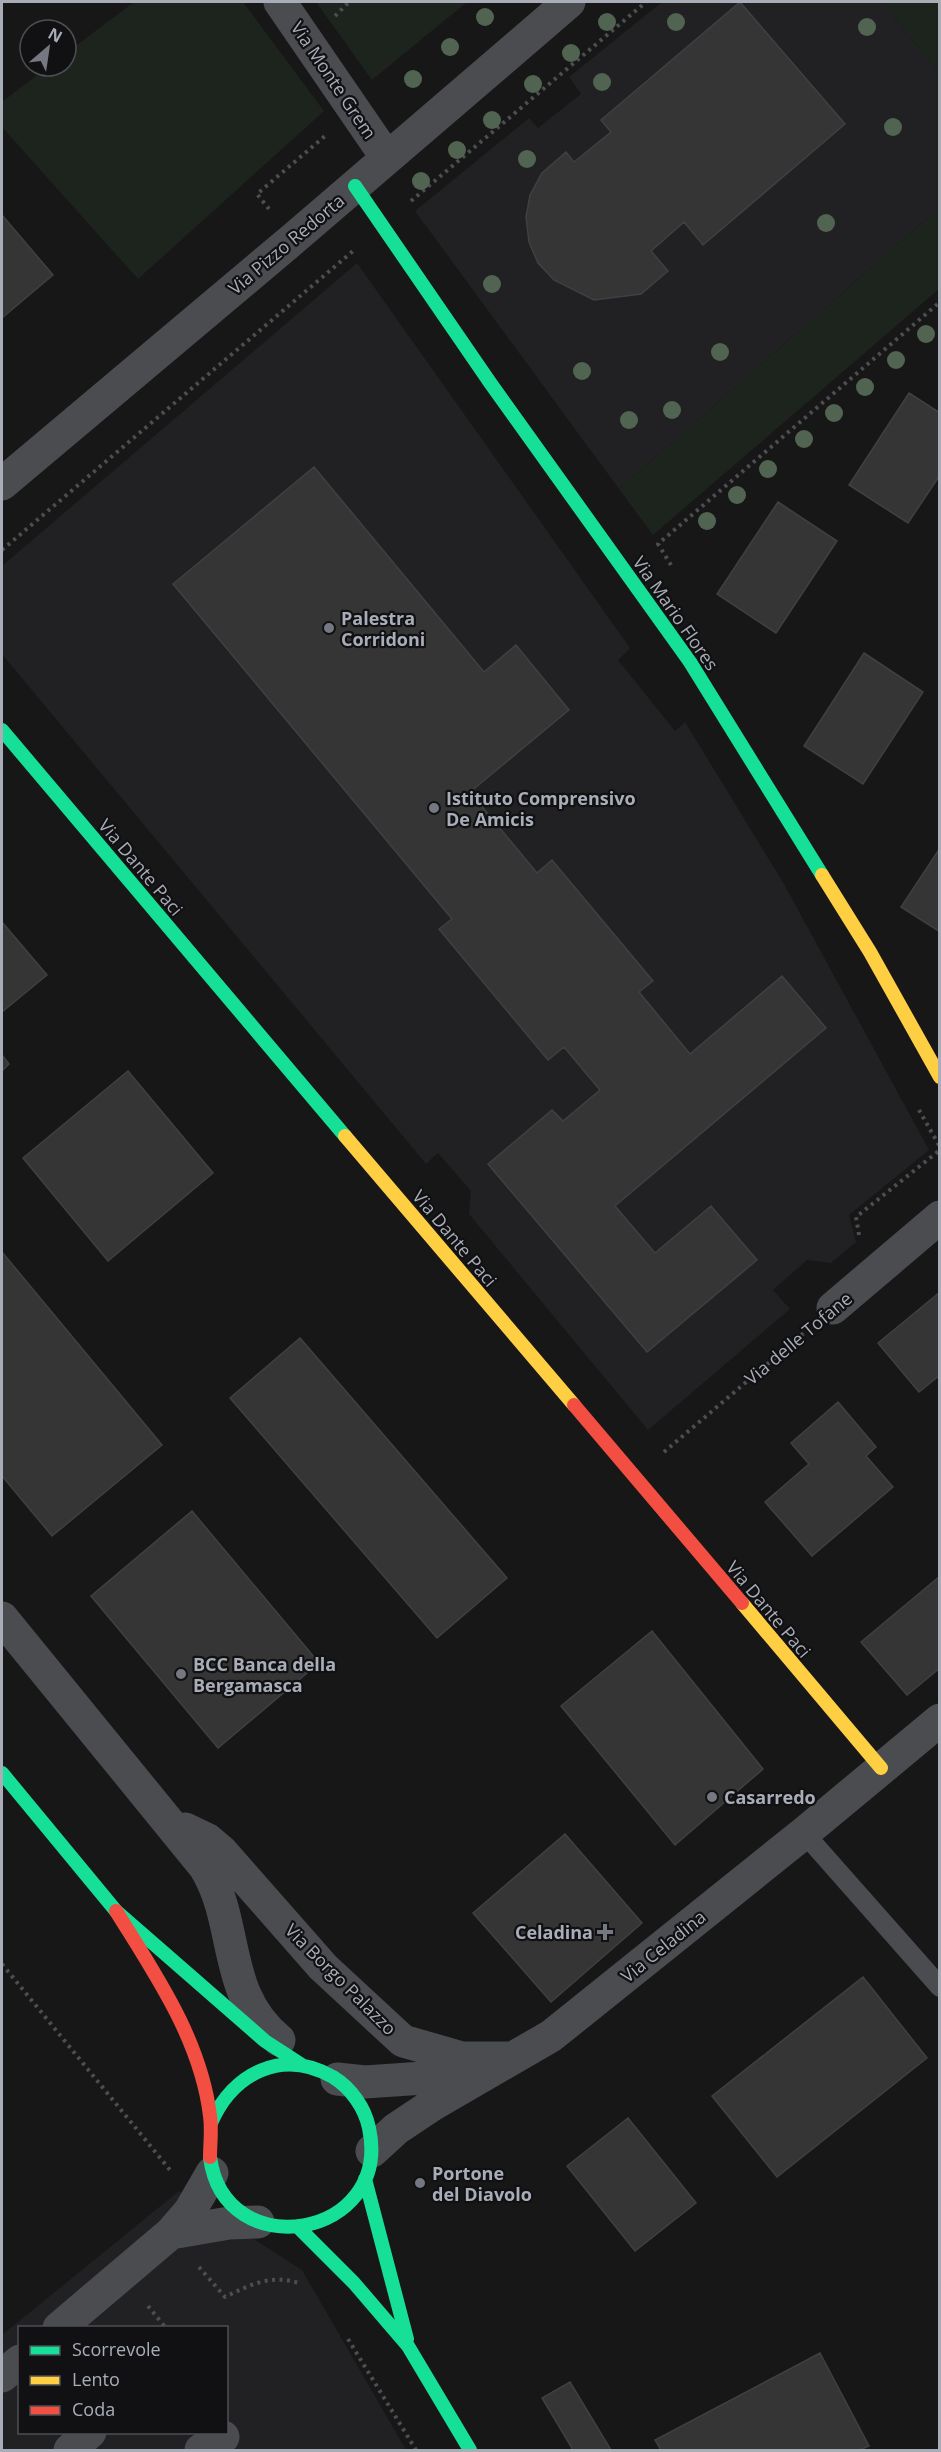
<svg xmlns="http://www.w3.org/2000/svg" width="941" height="2452" font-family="'Open Sans',sans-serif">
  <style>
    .built { fill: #212123; fill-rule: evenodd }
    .green { fill: #1d241e }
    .building { fill: #353536; stroke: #3f4043; stroke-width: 1.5 }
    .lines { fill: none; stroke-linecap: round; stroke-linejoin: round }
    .path { stroke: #4d4e52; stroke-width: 4; stroke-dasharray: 3 4.5; stroke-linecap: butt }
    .lane { stroke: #4b4c50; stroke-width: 20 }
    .street { stroke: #4b4c50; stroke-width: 33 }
    .fast { stroke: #16e098; stroke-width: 14 }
    .slow { stroke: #ffcf43; stroke-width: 14 }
    .jam { stroke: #f24e42; stroke-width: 14 }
    .tree { fill: #506451 }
    .poi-dot { fill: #757880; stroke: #111113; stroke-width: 2 }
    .labels { text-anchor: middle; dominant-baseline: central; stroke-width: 4.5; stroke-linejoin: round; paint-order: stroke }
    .street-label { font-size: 18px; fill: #a8adb8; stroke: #111113 }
    .poi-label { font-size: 18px; font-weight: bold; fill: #a8adb8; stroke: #111113; text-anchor: start }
  </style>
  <rect width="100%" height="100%" fill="#171717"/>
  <path class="built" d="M662 2H882L939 73V208L619 489 415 211 529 118 538 128 581 94 569 77Z
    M357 263 630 648 618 660 675 731 685 722 784 884 929 1150 849 1215 856 1242 831 1263 807 1260 773 1290 790 1309 648 1430 469 1214 471 1191 438 1153 426 1164 2 654V566Z
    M179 2191 302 2270 406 2450H2V2335ZM20 2328H226V2432H20Z"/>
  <path class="green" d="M134 2H243L324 111 138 279 2 127V102L49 66H66V53Z
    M316 2H467L372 80Z
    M882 2H939V73Z
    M939 208V289L653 535 619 489Z"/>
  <path class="building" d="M740 2 845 124 703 245 684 222 651 251 668 271 641 294 594 300 554 280 538 263 529 242 526 217 530 195 542 173 566 152 574 162 611 132 601 120Z
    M2 215 53 275 2 318Z
    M909 393 940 413V475L908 523 849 485Z
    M314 467 484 672 516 645 569 710 470 792 537 873 552 860 653 981 639 992 690 1054 782 976 826 1028 615 1206 655 1253 711 1206 757 1260 647 1352 488 1164 552 1110 563 1121 600 1090 564 1047 548 1060 439 929 452 919 173 584Z
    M778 502 837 541 776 633 717 594Z
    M864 653 923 692 863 784 804 746Z
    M940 848V932L901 907Z
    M2 922 47 975 2 1012Z
    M2 1055 9 1064 2 1071Z
    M128 1071 213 1173 108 1261 23 1158Z
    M2 1252 162 1445 52 1536 2 1476Z
    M940 1292V1375L919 1392 878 1343Z
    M300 1338 507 1578 437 1638 230 1398Z
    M838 1402 876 1447 866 1456 893 1487 812 1556 765 1502 809 1464 791 1443Z
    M192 1511 319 1663 218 1748 91 1596Z
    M940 1576V1668L907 1695 861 1642Z
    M652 1631 763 1769 675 1845 561 1706Z
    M565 1834 642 1923 551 2002 473 1913Z
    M863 1977 927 2058 777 2177 712 2096Z
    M628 2118 696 2203 635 2251 567 2166Z
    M820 2353 869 2446 860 2450H661L655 2440Z
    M570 2382 611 2450H573L542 2398Z"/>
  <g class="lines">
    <path class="path" d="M335 16 349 2
      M411 201 646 2
      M269 209 257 194 325 136
      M2 550 353 251
      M671 565 658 544 940 302
      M919 1110 940 1147
      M859 1235 856 1217 940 1150
      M664 1452 805 1332
      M2 1964 170 2170
      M199 2267 225 2297C250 2285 270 2274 299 2283
      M148 2306 166 2328
      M348 2339 416 2450"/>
    <path class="lane" d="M804 1833 940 1987"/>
    <path class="street" d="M280 2 387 158
      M2 484 293 239 569 2
      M833 1308 940 1217
      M2 1618 205 1867C240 1924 221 1993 279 2040
      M185 1829 208 1840 221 1851 323 1967 403 2041 462 2058H511
      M337 2079 365 2082 482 2074
      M372 2151 396 2129 432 2105 551 2036 804 1833 940 1720
      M212 2173 190 2211 171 2233 229 2223 258 2222
      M59 2328 171 2233
      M2 2376 20 2361
      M70 2450 90 2432
      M201 2450 223 2437"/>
    <path class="fast" d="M355 186 491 384 690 662 822 875
      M2 730 345 1136
      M2 1773 116 1911 265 2041 302 2065
      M210 2157C224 2267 393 2239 369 2128 365 2108 351 2088 333 2077 282 2048 233 2073 211 2123
      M365 2179 407 2339
      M299 2228 354 2283 408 2346 470 2450"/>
    <path class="slow" d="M822 875 870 952 940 1077
      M345 1136 574 1405
      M742 1603 881 1768"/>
    <path class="jam" d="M574 1405 742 1603
      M116 1911C155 1974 201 2040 210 2116 212 2130 210 2144 210 2157"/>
  </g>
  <g class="tree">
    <circle cx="485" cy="17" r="9"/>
    <circle cx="607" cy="22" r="9"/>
    <circle cx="676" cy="22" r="9"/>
    <circle cx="867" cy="27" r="9"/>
    <circle cx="450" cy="47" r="9"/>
    <circle cx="571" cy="53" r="9"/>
    <circle cx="413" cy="79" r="9"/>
    <circle cx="602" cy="82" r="9"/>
    <circle cx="533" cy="84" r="9"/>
    <circle cx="492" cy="120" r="9"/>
    <circle cx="893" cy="127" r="9"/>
    <circle cx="457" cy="150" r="9"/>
    <circle cx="527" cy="159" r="9"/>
    <circle cx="421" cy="181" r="9"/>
    <circle cx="826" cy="223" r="9"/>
    <circle cx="492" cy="284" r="9"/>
    <circle cx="926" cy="334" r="9"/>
    <circle cx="720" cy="352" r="9"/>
    <circle cx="896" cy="360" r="9"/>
    <circle cx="582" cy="371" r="9"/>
    <circle cx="865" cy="387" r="9"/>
    <circle cx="672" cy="410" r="9"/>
    <circle cx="834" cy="413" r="9"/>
    <circle cx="629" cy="420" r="9"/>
    <circle cx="804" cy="439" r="9"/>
    <circle cx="768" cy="469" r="9"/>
    <circle cx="737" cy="495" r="9"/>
    <circle cx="707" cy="521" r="9"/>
  </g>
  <g class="poi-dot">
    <circle cx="329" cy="628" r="6"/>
    <circle cx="434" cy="808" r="6"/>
    <circle cx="181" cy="1674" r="6"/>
    <circle cx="712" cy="1797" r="6"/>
    <path d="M602 1923h6v6h6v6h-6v6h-6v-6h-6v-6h6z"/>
    <circle cx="420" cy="2183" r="6"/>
  </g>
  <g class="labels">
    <g class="street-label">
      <text transform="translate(334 80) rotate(56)">Via Monte Grem</text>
      <text transform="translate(286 244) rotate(-40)">Via Pizzo Redorta</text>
      <text transform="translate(676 613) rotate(55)">Via Mario Flores</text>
      <text transform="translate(141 867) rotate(50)">Via Dante Paci</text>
      <text transform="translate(455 1238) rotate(50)">Via Dante Paci</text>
      <text transform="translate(798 1338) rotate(-40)">Via delle Tofane</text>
      <text transform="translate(769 1609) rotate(50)">Via Dante Paci</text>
      <text transform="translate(663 1946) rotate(-39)">Via Celadina</text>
      <text transform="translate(341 1979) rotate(45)">Via Borgo Palazzo</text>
    </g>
    <g class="poi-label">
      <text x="341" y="618">Palestra<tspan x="341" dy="21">Corridoni</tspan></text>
      <text x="446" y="798">Istituto Comprensivo<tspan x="446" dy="21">De Amicis</tspan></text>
      <text x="193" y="1664">BCC Banca della<tspan x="193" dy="21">Bergamasca</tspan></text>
      <text x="724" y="1797">Casarredo</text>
      <text x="593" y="1932" text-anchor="end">Celadina</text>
      <text x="432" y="2173">Portone<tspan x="432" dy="21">del Diavolo</tspan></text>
    </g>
  </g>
  <rect width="941" height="2452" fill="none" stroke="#a8adb8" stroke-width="6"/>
  <rect x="18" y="2326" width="210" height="108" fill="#111113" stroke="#4d4f55" stroke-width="1.5"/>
  <rect x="30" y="2346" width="30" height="9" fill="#16e098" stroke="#4d4f55" stroke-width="1.5"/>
  <text x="72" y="2356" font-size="18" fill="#a8adb8">Scorrevole</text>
  <rect x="30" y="2376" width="30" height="9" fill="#ffcf43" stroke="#4d4f55" stroke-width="1.5"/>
  <text x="72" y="2386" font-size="18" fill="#a8adb8">Lento</text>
  <rect x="30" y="2406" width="30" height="9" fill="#f24e42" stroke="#4d4f55" stroke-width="1.5"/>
  <text x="72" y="2416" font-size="18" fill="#a8adb8">Coda</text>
  <g transform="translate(48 48) rotate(29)"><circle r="28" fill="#111113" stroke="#4d4f55" stroke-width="1.5"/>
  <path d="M0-4.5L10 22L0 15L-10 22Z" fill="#757880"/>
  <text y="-9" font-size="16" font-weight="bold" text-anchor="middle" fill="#a8adb8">N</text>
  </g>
</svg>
